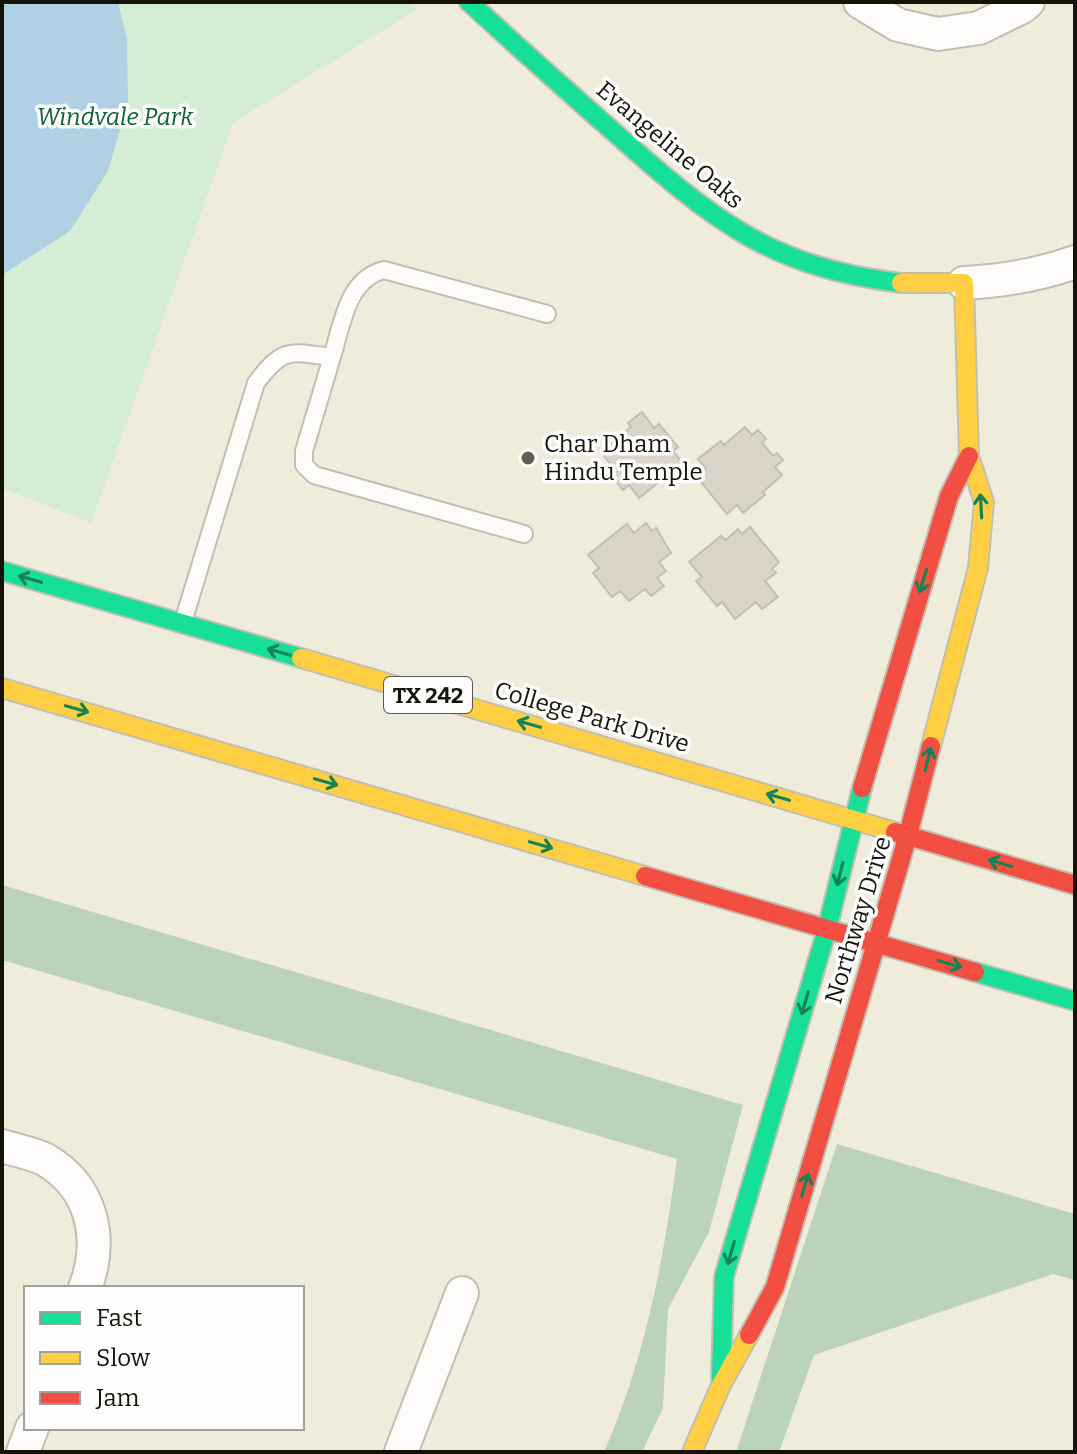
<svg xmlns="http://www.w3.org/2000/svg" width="1077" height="1454" font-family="Bitter,serif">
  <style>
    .green { fill: #d4edd4 }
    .forest { fill: #bad3b9 }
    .water { fill: #afd1e3 }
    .building { fill: #dbd4c9; stroke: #c5beb3; stroke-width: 2 }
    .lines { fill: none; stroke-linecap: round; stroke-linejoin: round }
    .lane-casing { stroke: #c2bfb2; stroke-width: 20 }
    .street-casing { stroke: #c2bfb2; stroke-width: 36 }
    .fast-casing { stroke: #c2bfb2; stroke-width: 22 }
    .slow-casing { stroke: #c2bfb2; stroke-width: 22 }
    .jam-casing { stroke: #c2bfb2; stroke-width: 22 }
    .lane { stroke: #fdfcfa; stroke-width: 16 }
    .street { stroke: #fdfcfa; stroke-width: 32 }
    .fast { stroke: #16e098; stroke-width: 18 }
    .slow { stroke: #ffcf43; stroke-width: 18 }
    .jam { stroke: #f24e42; stroke-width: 18 }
    .oneway { stroke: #168357 }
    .poi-dot { fill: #625e51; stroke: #fefefe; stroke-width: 3 }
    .labels { text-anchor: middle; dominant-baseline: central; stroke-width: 7; stroke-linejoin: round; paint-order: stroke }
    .shield { fill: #fefefe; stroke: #5b5951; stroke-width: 2 }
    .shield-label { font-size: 22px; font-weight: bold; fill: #151207 }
    .park-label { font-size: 24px; font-style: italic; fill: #0c6139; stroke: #fefefe }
    .street-label { font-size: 24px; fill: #151207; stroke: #fefefe }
    .poi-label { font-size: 24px; fill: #151207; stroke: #fefefe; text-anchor: start }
  </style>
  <rect width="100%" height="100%" fill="#f0ecdb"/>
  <path class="green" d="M2 2H410L418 9 233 123 91 523 2 488Z"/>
  <path class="forest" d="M2 885 743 1105 709 1232 668 1309 663 1408 642 1452H604C645 1359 664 1259 677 1159L2 960Z
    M837 1144 1075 1214V1280L1053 1274 814 1355 779 1452H736Z"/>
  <path class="water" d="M2 2H118L127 39 128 102 108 171 70 231 2 275Z"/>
  <path class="building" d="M642 412 654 428 659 424 678 447 673 451 685 466 671 477 669 474 639 498 629 485 623 490 605 469 611 465 601 452 631 427 628 423Z
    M745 427 752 435 758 430 766 439 762 443 773 456 777 453 783 460 775 467 782 475 763 492 765 495 743 513 737 505 727 514 697 477 706 469 698 459 721 441 724 445Z
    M646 523 652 531 656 528 671 553 659 562 666 571 657 578 664 586 651 596 645 589 629 601 620 591 612 597 593 573 599 568 588 555 627 524 634 533Z
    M750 527 779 562 772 569 776 573 765 581 778 597 762 609 756 602 735 619 722 602 717 606 696 581 702 577 689 562 721 536 726 540 738 529 742 534Z"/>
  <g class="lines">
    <defs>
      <path id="lane" d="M332 357C342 325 347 279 384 270L547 314
        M183 622 256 383C284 346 289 352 332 357L304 451V465L314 475 524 534"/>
      <path id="street" d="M860 2 898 25 938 34 979 28 1022 7 1028 2
        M964 283C1002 281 1039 275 1075 262
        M2 1146C15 1150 31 1153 44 1159 92 1186 104 1238 85 1288
        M23 1452 32 1428
        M401 1452 462 1293"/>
      <path id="fast" d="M469 2C517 46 566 90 615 133 711 218 768 267 901 283
        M2 571 301 658
        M975 972 1075 1001
        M721 1378 724 1277 827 929 862 788"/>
      <path id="slow" d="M901 283H964L969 456 984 502 978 568 931 746
        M301 658 895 832
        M2 688 645 876
        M692 1452 721 1385 749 1335"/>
      <path id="jam" d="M862 788 949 496 969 456
        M895 832 1075 885
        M645 876 975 972
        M749 1335 775 1287 908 835 931 746"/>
    </defs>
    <use href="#lane" class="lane-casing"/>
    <use href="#street" class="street-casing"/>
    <use href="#fast" class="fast-casing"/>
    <use href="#slow" class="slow-casing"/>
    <use href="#jam" class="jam-casing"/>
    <use href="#lane" class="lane"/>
    <use href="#street" class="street"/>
    <use href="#fast" class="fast"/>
    <use href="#slow" class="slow"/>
    <use href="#jam" class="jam"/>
  </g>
  <defs><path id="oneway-shaft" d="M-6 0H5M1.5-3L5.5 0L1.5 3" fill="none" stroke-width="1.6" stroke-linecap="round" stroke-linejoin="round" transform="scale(2)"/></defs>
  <g class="oneway">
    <use href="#oneway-shaft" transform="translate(981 506) rotate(-93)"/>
    <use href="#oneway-shaft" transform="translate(30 579) rotate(-164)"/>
    <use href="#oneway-shaft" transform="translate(923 581) rotate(107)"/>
    <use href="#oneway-shaft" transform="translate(279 652) rotate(-164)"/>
    <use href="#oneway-shaft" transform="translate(77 709) rotate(16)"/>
    <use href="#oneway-shaft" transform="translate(529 724) rotate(-164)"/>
    <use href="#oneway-shaft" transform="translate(928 759) rotate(-76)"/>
    <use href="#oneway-shaft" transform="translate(326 782) rotate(16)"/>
    <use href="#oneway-shaft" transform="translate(778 797) rotate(-164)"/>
    <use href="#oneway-shaft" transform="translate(541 845) rotate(16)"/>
    <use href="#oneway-shaft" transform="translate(1000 863) rotate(-163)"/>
    <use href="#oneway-shaft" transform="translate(840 874) rotate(104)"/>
    <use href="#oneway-shaft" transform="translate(950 964) rotate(16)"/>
    <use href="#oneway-shaft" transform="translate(805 1003) rotate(106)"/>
    <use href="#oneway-shaft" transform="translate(805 1185) rotate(-74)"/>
    <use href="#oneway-shaft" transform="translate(731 1253) rotate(106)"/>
  </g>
  <circle class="poi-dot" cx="528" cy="458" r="8"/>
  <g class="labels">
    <rect class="shield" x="384" y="677" width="88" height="36" rx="6"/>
    <g class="shield-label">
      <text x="428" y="695">TX 242</text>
    </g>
    <g class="park-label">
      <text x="115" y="117">Windvale Park</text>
    </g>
    <g class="street-label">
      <text transform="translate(670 145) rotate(40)">Evangeline Oaks</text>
      <text transform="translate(592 717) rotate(16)">College Park Drive</text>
      <text transform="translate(858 920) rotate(-73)">Northway Drive</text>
    </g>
    <g class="poi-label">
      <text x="544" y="444">Char Dham<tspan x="544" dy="28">Hindu Temple</tspan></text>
    </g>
  </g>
  <rect width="1077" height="1454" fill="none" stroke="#151207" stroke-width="8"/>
  <rect x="24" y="1286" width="280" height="144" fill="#fefefe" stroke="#a1a09b" stroke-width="2"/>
  <rect x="40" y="1312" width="40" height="12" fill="#16e098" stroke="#a1a09b" stroke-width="2"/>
  <text x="96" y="1326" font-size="24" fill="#151207">Fast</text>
  <rect x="40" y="1352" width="40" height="12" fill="#ffcf43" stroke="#a1a09b" stroke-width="2"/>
  <text x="96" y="1366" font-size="24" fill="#151207">Slow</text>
  <rect x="40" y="1392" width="40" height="12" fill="#f24e42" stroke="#a1a09b" stroke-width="2"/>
  <text x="96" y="1406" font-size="24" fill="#151207">Jam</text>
</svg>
